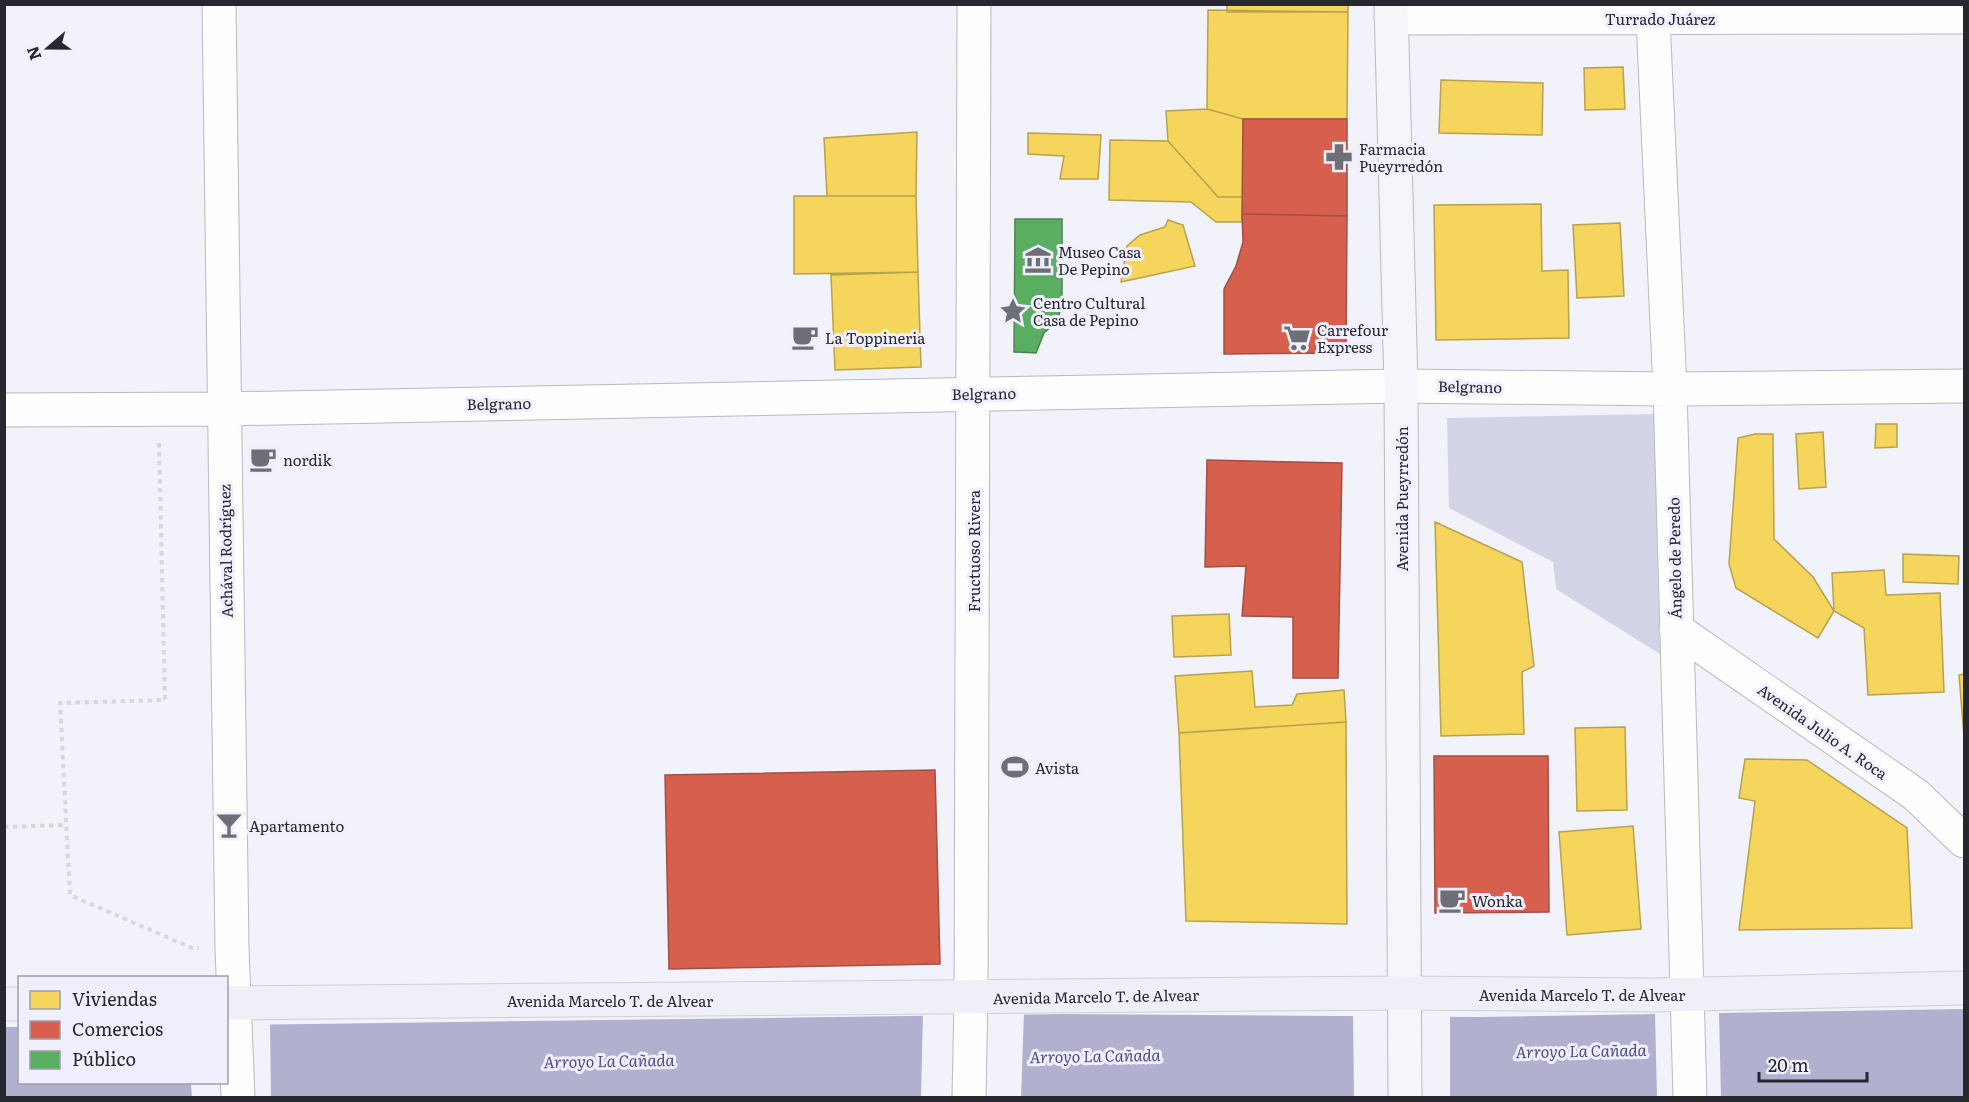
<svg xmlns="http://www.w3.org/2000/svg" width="1969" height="1102" font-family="Literata,serif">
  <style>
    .green { fill: #d4d4e7 }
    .water { fill: #b1b0cf }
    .pier { fill: #f2f2fa }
    .homes { fill: #f6d55c; stroke: #b8a14f; stroke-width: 1.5 }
    .shops { fill: #d6604d; stroke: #a24f44; stroke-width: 1.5 }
    .public { fill: #5aae61; stroke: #4b8652; stroke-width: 1.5 }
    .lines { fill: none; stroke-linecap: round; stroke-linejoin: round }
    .street-casing { stroke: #b9b9c1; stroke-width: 35 }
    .secondary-casing { stroke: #b9b9c1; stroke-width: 35 }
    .primary-casing { stroke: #cfcfd4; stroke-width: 35 }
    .path { stroke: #d8d8db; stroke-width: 4; stroke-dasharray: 4.5 4.5; stroke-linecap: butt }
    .street { stroke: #fdfdfe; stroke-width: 33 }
    .secondary { stroke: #f6f6fa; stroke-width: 33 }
    .primary { stroke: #f0eff7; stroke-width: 33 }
    .labels { text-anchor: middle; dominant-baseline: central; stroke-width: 6; stroke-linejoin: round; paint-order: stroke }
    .street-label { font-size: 15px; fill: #272730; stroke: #efeffd }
    .poi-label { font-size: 15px; fill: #272730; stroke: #efeffd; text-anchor: start }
    .water-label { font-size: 16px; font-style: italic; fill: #534e86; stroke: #efeffd }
  </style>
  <rect width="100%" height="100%" fill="#f2f2fa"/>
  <path class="green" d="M1654 414 1660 654 1556 589 1553 562 1449 508 1447 418Z"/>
  <path class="water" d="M1964 1009V1097L5 1098 4 1027H19L20 1082H226L227 1025 1064 1014 1477 1017Z"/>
  <path class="pier" d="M1024 1011 1021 1098 921 1097 923 1012Z
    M1719 1011 1721 1097H1657L1655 1012Z
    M1353 1013 1450 1014V1097H1354Z
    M226 1022H270L271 1097H192L191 1083 226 1082Z"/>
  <path class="homes" d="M1227 4H1348V12H1227Z
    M1208 10 1348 12 1347 119H1243L1207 109Z
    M1623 67 1625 109 1585 110 1584 68Z
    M1441 80 1543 83 1542 135 1439 133Z
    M1207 109 1243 119V197H1218L1168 141 1166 111Z
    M917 132 916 196H827L824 138Z
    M1028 133 1101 135 1098 179H1060L1064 156 1028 154Z
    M1110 140 1168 141 1218 197H1243L1242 222H1216L1191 202 1109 200Z
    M794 196H916L918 272 794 274Z
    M1541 204 1542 271 1568 270 1569 338 1436 340 1434 205Z
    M1168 220 1183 225 1195 266 1121 282 1127 246 1140 235 1165 227Z
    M1620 223 1624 296 1577 298 1573 225Z
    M918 272 921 367 835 370 831 275Z
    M1876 424H1897V447L1875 448Z
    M1823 432 1826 487 1799 489 1796 434Z
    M1755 434H1773L1774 539 1813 577 1834 611 1818 638 1736 588 1729 564 1738 438Z
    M1435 522 1522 562 1534 666 1522 672 1524 734 1441 736Z
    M1903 554 1959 556 1958 584 1903 582Z
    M1884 570 1886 595 1940 593 1944 692 1868 695 1864 628 1834 611 1832 573Z
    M1229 614 1231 655 1174 657 1172 616Z
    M1252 671 1255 707 1292 705 1297 694 1344 690 1346 722 1179 733 1175 676Z
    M1964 674V737L1959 675Z
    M1346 722 1347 924 1186 921 1179 733Z
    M1625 727 1627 810 1577 811 1575 728Z
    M1745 759 1807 760 1907 828 1912 928 1739 930 1755 801 1739 798Z
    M1633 826 1641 929 1567 935 1559 832Z"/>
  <path class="shops" d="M1243 119H1347V216L1242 214Z
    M1242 214 1347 216 1346 353 1224 354V289L1236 266 1243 242Z
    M1207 460 1342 463 1338 678H1293V617L1242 616 1246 566 1205 567Z
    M1434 756H1548L1549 912 1435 913Z
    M935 770 940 964 669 969 665 775Z"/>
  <path class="public" d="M1015 219H1062V301L1058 320 1044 333 1036 353 1014 352Z"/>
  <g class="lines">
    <defs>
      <path id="street" d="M219 4 232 948 238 1098
        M1391 18 1964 17
        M1653 19 1670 389 1690 1098
        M4 410 223 409 1401 386 1670 389 1964 386
        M1676 629 1916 795 1964 841
        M969 1098 971 998 974 4"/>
      <path id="secondary" d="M1391 4 1401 386 1405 1098"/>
      <path id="primary" d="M226 1003 1402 993 1654 995 1964 988
        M4 1004H20"/>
    </defs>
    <use href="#street" class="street-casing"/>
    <use href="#secondary" class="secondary-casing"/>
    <use href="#primary" class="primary-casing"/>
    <path class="path" d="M159 443 165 700 60 703 70 895 192 948H199
      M4 827 65 825"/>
    <use href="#street" class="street"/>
    <use href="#secondary" class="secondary"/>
    <use href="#primary" class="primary"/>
  </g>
  <defs>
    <symbol id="pharmacy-bare" viewBox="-9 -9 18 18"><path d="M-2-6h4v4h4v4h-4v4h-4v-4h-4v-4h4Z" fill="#6e6e77" stroke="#efeffd" stroke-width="2.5" paint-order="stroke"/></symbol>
    <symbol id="museum-bare" viewBox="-9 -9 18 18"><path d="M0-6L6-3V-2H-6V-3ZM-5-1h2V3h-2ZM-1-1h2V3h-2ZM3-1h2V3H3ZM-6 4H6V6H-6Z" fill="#6e6e77" stroke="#efeffd" stroke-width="2.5" paint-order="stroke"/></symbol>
    <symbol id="sight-bare" viewBox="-9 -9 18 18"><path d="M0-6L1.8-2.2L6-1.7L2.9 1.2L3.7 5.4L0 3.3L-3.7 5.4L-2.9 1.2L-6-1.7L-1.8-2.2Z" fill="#6e6e77" stroke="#efeffd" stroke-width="2.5" paint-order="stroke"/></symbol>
    <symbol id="cafe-bare" viewBox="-9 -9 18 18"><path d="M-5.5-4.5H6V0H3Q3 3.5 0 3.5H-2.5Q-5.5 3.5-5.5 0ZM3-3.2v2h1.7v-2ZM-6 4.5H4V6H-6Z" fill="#6e6e77" stroke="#efeffd" stroke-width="2.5" paint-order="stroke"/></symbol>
    <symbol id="supermarket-bare" viewBox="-9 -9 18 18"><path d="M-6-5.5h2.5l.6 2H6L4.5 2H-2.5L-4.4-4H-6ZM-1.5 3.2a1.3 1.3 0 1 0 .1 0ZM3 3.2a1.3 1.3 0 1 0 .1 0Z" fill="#6e6e77" stroke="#efeffd" stroke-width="2.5" paint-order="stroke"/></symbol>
    <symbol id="stadium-bare" viewBox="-9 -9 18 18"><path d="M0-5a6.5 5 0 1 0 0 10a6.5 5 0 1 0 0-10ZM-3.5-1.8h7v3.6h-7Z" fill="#6e6e77" stroke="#efeffd" stroke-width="2.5" paint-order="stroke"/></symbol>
    <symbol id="bar-bare" viewBox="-9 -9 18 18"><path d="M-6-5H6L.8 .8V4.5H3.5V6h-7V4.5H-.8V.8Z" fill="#6e6e77" stroke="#efeffd" stroke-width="2.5" paint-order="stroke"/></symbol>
  </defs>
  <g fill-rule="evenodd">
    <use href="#pharmacy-bare" x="1320" y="138" width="38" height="38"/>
    <use href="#museum-bare" x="1019" y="241" width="38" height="38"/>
    <use href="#sight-bare" x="994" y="292" width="38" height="38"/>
    <use href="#cafe-bare" x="786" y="318" width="38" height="38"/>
    <use href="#supermarket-bare" x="1278" y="319" width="38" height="38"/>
    <use href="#cafe-bare" x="244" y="440" width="38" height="38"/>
    <use href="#stadium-bare" x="996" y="748" width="38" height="38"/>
    <use href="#bar-bare" x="210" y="806" width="38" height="38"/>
    <use href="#cafe-bare" x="1433" y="881" width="38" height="38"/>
  </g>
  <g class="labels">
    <g class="street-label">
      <text x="1660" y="18">Turrado Juárez</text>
      <text transform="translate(1470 386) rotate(1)">Belgrano</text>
      <text transform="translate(984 393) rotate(-1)">Belgrano</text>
      <text transform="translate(499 403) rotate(-1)">Belgrano</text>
      <text transform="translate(1401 499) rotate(-90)">Avenida Pueyrredón</text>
      <text transform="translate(225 551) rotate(-91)">Achával Rodríguez</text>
      <text transform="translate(973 551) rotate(-90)">Fructuoso Rivera</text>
      <text transform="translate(1674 558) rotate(-91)">Ángelo de Peredo</text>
      <text transform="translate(1823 731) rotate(35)">Avenida Julio A. Roca</text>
      <text x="1582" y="994">Avenida Marcelo T. de Alvear</text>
      <text transform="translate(1096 996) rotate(-1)">Avenida Marcelo T. de Alvear</text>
      <text x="610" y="1000">Avenida Marcelo T. de Alvear</text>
    </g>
    <g class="poi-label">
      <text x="1359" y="148">Farmacia<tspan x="1359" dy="17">Pueyrredón</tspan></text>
      <text x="1058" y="251">Museo Casa<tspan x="1058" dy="17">De Pepino</tspan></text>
      <text x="1033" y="302">Centro Cultural<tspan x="1033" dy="17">Casa de Pepino</tspan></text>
      <text x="1317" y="329">Carrefour<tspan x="1317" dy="17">Express</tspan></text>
      <text x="825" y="337">La Toppineria</text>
      <text x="283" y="459">nordik</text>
      <text x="1035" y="767">Avista</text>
      <text x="249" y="825">Apartamento</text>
      <text x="1472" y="900">Wonka</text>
    </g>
    <g class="water-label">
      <text transform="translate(1581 1050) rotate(-1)">Arroyo La Cañada</text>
      <text transform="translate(1095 1055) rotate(-1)">Arroyo La Cañada</text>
      <text transform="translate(609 1060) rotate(-1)">Arroyo La Cañada</text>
    </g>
  </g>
  <rect width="1969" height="1102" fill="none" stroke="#272730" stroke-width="12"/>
  <rect x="18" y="976" width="210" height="108" fill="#efeffd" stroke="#9f9fab" stroke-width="1.5"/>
  <rect x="30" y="991" width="30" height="18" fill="#f6d55c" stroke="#9f9fab" stroke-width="1.5"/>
  <text x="72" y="1006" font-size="18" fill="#272730">Viviendas</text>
  <rect x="30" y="1021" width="30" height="18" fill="#d6604d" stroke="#9f9fab" stroke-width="1.5"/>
  <text x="72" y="1036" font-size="18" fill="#272730">Comercios</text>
  <rect x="30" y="1051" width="30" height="18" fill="#5aae61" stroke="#9f9fab" stroke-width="1.5"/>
  <text x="72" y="1066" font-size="18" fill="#272730">Público</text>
  <g transform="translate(48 48) rotate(250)" stroke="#efeffd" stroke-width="4.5" paint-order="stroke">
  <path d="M0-4.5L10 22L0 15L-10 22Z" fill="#272730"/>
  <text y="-9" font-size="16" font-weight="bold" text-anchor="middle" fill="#272730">N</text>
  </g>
  <path d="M1759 1072v9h108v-9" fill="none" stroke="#272730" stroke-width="3"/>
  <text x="1768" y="1072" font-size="18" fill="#272730" stroke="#efeffd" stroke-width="4.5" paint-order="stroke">20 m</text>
</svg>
